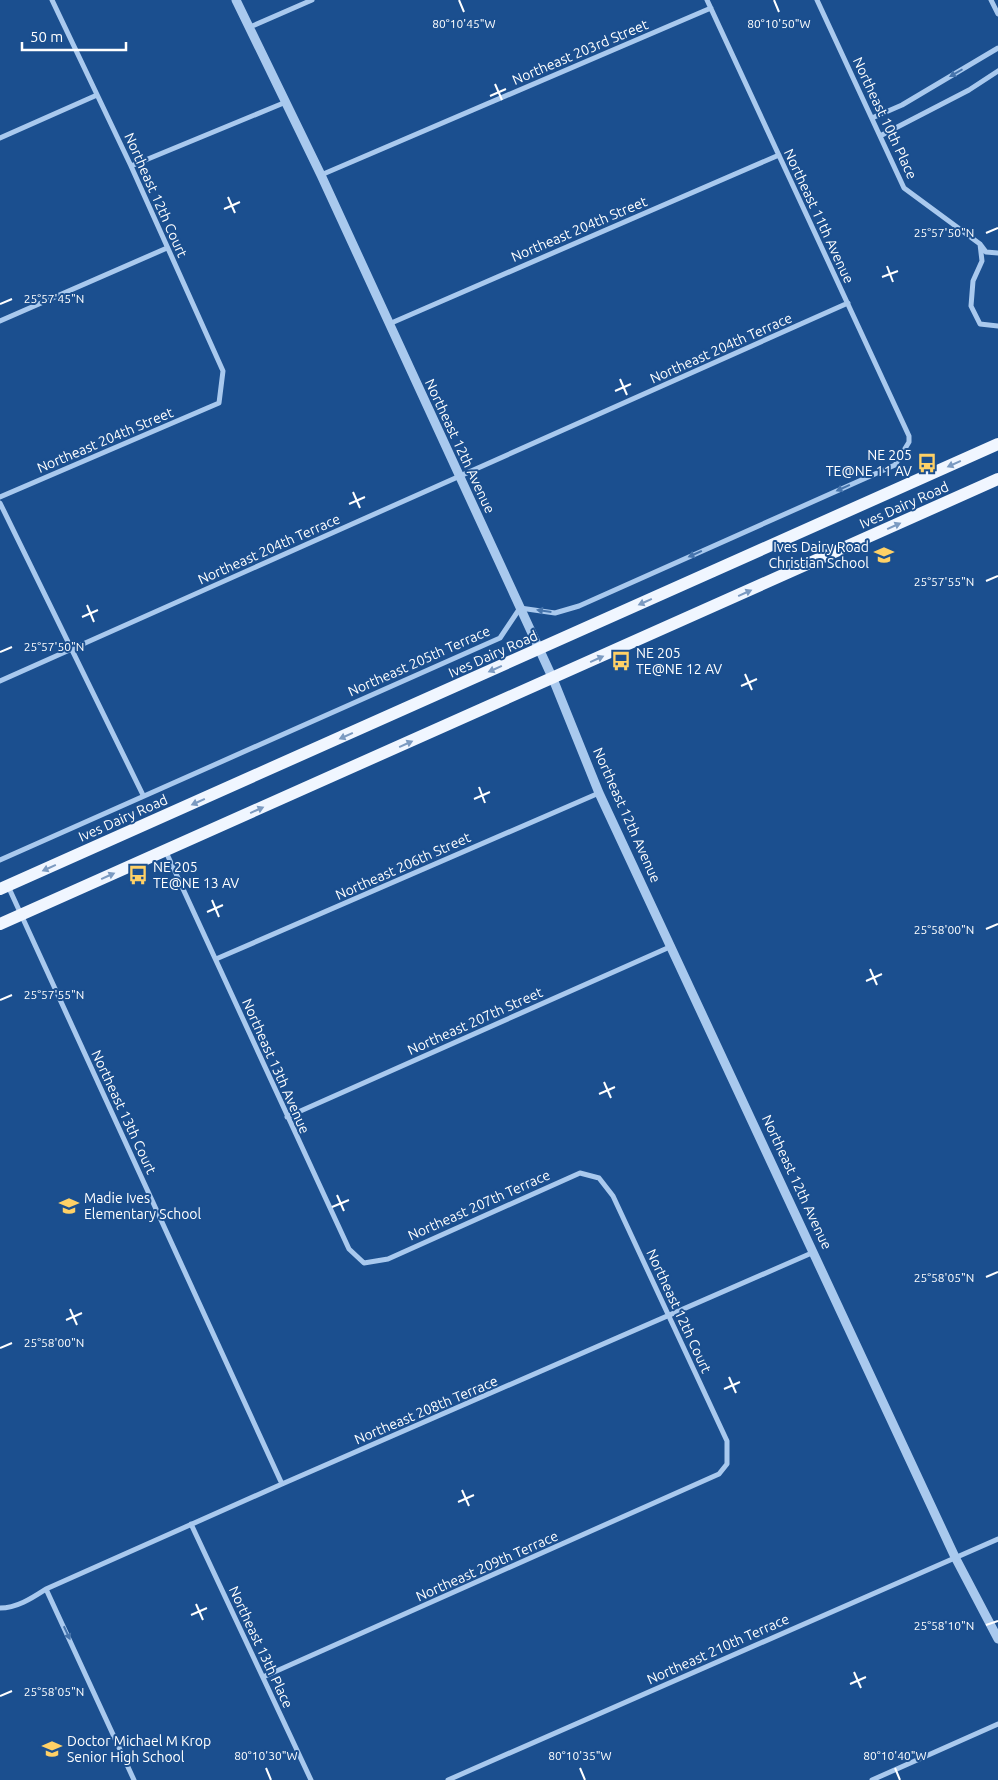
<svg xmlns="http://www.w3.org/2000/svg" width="998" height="1780" font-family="Ubuntu,sans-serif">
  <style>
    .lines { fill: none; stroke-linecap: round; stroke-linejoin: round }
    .minor { stroke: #a9c9ee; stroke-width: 5 }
    .tertiary { stroke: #a9c9ee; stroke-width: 9 }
    .primary { stroke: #f0f6ff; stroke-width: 12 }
    .oneway { fill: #4674ac }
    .oneway2 { fill: #7b9ac1 }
    .ticks { fill: none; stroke: #fff; stroke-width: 2 }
    .labels { text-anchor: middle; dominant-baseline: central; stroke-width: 4; stroke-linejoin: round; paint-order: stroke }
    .street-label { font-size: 14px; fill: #fff; stroke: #1b4f8f }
    .poi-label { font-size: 14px; fill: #fff; stroke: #1b4f8f; text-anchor: start }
    .ticks-label { font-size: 12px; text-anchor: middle; fill: #fff; stroke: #1b4f8f; stroke-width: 4; stroke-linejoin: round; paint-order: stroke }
  </style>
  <rect width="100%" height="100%" fill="#1b4f8f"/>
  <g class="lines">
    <path class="minor" d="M817 0 904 188 980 244 986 252 998 253
      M991 0 998 14
      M250 27 312 0
      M872 118 902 105 998 48
      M880 136 969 90 998 71
      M0 138 97 95
      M131 166 286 102
      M321 175 711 8
      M980 244 982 261 973 281 971 306 980 324 998 326
      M0 321 167 248
      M389 324 779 155
      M0 497 219 403 223 371 131 166 52 0
      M0 503 143 795
      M0 681 848 303
      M166 852 349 1249 364 1263 388 1259 580 1173 599 1178 613 1196 727 1441V1464L719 1474 263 1677
      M0 860 500 638 520 608 555 613 579 606 895 465 909 442V436L707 0
      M8 886 282 1484
      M216 959 599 793
      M287 1117 672 946
      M191 1524 311 1780
      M46 1589 134 1780
      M0 1608C17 1608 32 1598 46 1589L282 1484 814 1252
      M448 1780 998 1539
      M872 1780 998 1724"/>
    <path class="tertiary" d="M236 0 321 175 553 679 599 793 955 1557 998 1639"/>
    <path class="primary" d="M0 889 998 444
      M0 924 998 479"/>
  </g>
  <defs><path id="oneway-solid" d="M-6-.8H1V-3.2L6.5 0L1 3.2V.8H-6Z" transform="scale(1.25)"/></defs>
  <g class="oneway">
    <use href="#oneway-solid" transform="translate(956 73) rotate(150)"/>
    <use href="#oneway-solid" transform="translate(843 488) rotate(156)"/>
    <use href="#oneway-solid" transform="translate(695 554) rotate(156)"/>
    <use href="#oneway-solid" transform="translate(544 611) rotate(-172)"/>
    <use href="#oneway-solid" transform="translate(67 1633) rotate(65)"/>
  </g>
  <g class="oneway2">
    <use href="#oneway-solid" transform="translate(954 464) rotate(156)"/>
    <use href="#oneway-solid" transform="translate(894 526) rotate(-24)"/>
    <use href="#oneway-solid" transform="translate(745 593) rotate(-24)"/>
    <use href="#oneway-solid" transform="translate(645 602) rotate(156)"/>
    <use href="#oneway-solid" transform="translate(597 659) rotate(-24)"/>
    <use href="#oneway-solid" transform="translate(495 669) rotate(156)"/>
    <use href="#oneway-solid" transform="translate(346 736) rotate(156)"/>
    <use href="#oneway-solid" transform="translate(406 744) rotate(-24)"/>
    <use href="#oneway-solid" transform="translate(198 802) rotate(156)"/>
    <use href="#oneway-solid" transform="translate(257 810) rotate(-24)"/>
    <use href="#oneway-solid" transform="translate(49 868) rotate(156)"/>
    <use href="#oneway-solid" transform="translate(108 876) rotate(-24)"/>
  </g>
  <path class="ticks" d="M459 0 464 12M774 0 779 12M495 84 502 100M490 96 506 89M228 197 235 213M224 209 240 202M986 233 998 228M887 266 893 282M882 277 898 271M0 304 12 299M620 379 627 395M615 391 631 384M353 492 360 508M349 504 365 497M986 581 998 576M87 605 94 622M82 617 98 610M0 652 12 647M745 674 752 690M741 686 757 679M479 787 485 803M474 799 490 792M212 900 219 917M207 912 223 905M986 929 998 924M870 969 877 985M866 981 882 974M0 1000 12 995M604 1082 611 1098M599 1094 615 1087M337 1195 344 1211M332 1207 349 1200M986 1277 998 1272M70 1309 77 1325M66 1320 82 1313M0 1348 12 1343M729 1377 736 1393M724 1389 740 1382M462 1490 469 1506M458 1502 474 1495M196 1604 203 1620M191 1615 207 1608M986 1625 998 1621M854 1672 861 1688M850 1684 866 1677M0 1696 12 1691M266 1768 271 1780M580 1768 585 1780M895 1768 900 1780"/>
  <defs>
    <symbol id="bus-bare" viewBox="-9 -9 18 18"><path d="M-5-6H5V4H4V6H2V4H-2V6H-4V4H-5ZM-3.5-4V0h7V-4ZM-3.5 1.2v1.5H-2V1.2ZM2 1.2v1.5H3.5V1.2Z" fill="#ffd166" stroke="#1b4f8f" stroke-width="2.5" paint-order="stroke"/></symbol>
    <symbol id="school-bare" viewBox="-9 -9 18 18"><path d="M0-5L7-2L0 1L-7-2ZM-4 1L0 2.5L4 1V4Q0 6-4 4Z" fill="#ffd166" stroke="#1b4f8f" stroke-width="2.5" paint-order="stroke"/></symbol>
  </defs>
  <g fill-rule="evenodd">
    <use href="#bus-bare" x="913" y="449" width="28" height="28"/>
    <use href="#school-bare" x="870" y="541" width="28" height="28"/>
    <use href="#bus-bare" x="607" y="647" width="28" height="28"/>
    <use href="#bus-bare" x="124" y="861" width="28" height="28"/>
    <use href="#school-bare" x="55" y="1192" width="28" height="28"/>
    <use href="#school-bare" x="38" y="1735" width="28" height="28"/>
  </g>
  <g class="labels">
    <g class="street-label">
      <text transform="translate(580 52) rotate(-23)">Northeast 203rd Street</text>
      <text transform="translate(885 118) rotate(65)">Northeast 10th Place</text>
      <text transform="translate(156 195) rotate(66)">Northeast 12th Court</text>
      <text transform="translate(819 216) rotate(65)">Northeast 11th Avenue</text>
      <text transform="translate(579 229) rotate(-23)">Northeast 204th Street</text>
      <text transform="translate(721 348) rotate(-24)">Northeast 204th Terrace</text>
      <text transform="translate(105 440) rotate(-23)">Northeast 204th Street</text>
      <text transform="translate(460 446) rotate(65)">Northeast 12th Avenue</text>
      <text transform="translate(904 505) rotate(-24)">Ives Dairy Road</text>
      <text transform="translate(269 549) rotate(-24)">Northeast 204th Terrace</text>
      <text transform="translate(493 654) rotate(-24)">Ives Dairy Road</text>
      <text transform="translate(419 661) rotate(-24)">Northeast 205th Terrace</text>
      <text transform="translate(627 815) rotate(66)">Northeast 12th Avenue</text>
      <text transform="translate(123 818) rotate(-24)">Ives Dairy Road</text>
      <text transform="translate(403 866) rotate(-24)">Northeast 206th Street</text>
      <text transform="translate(475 1021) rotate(-24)">Northeast 207th Street</text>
      <text transform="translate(276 1066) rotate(66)">Northeast 13th Avenue</text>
      <text transform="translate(124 1112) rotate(65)">Northeast 13th Court</text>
      <text transform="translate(797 1182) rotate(65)">Northeast 12th Avenue</text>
      <text transform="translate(479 1205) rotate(-24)">Northeast 207th Terrace</text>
      <text transform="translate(679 1311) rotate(65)">Northeast 12th Court</text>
      <text transform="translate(426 1410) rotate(-23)">Northeast 208th Terrace</text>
      <text transform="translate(487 1566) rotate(-24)">Northeast 209th Terrace</text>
      <text transform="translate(261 1647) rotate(65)">Northeast 13th Place</text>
      <text transform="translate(718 1649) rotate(-24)">Northeast 210th Terrace</text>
    </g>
    <g class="poi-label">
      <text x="912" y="455" text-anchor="end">NE 205<tspan x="912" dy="16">TE@NE 11 AV</tspan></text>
      <text x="869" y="547" text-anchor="end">Ives Dairy Road<tspan x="869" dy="16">Christian School</tspan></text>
      <text x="636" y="653">NE 205<tspan x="636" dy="16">TE@NE 12 AV</tspan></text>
      <text x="153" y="867">NE 205<tspan x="153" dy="16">TE@NE 13 AV</tspan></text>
      <text x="84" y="1198">Madie Ives<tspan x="84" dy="16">Elementary School</tspan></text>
      <text x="67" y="1741">Doctor Michael M Krop<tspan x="67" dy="16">Senior High School</tspan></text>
    </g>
  </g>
  <g class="ticks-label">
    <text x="464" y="28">80°10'45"W</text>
    <text x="779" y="28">80°10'50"W</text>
    <text x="944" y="237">25°57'50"N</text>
    <text x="54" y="303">25°57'45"N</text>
    <text x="944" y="586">25°57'55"N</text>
    <text x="54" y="651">25°57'50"N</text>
    <text x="944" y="934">25°58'00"N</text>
    <text x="54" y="999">25°57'55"N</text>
    <text x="944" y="1282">25°58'05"N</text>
    <text x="54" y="1347">25°58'00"N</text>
    <text x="944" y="1630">25°58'10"N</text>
    <text x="54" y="1696">25°58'05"N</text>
    <text x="266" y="1760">80°10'30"W</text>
    <text x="580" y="1760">80°10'35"W</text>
    <text x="895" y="1760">80°10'40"W</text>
  </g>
  <path d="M22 42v8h104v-8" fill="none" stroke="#ffffff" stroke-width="2.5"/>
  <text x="30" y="42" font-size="15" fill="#ffffff" stroke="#1b4f8f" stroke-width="4" paint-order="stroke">50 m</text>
</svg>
